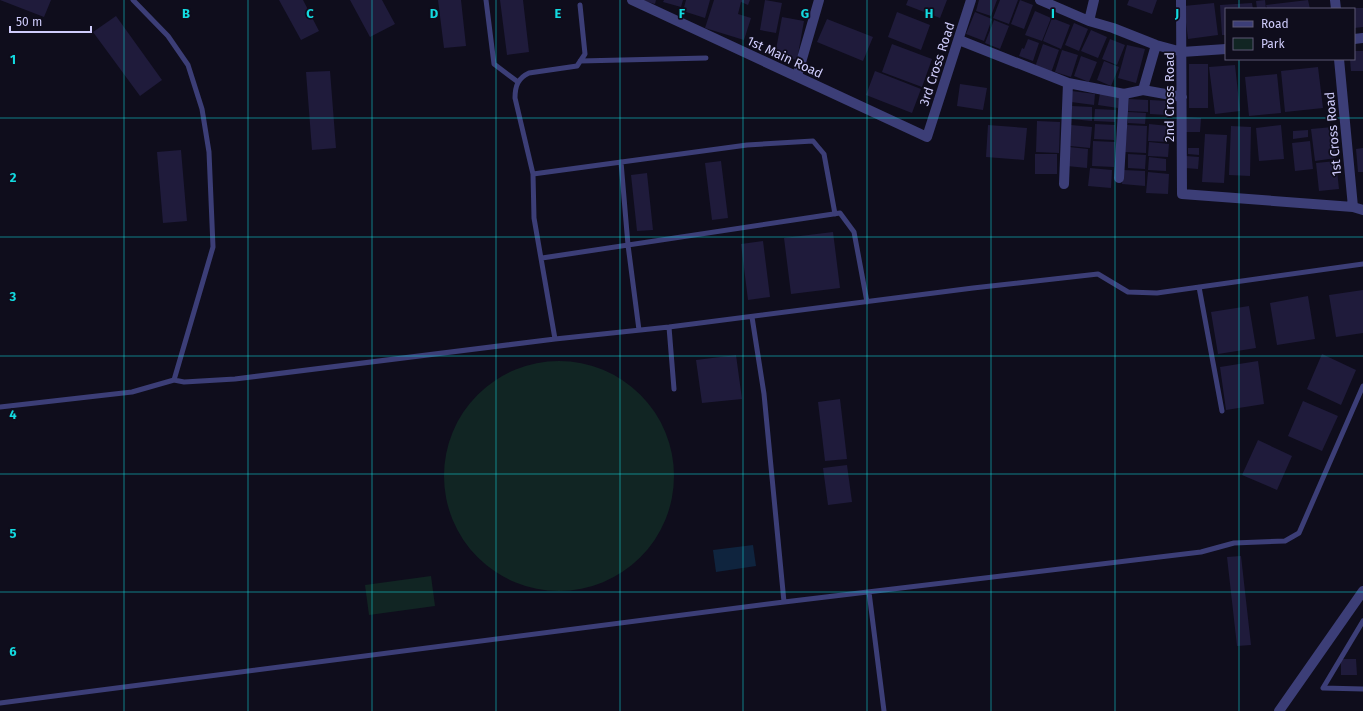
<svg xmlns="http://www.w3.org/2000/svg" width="1363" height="711" font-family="'Fira Sans',sans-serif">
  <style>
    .green { fill: #112523 }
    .water { fill: #0f243e }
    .building { fill: #1f1b3b }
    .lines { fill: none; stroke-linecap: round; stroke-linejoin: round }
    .service { stroke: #3c3e77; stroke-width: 5 }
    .minor { stroke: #3c3e77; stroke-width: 10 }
    .tertiary { stroke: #3c3e77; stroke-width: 10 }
    .grid { fill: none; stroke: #13dae0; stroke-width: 1; stroke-opacity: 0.55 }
    .labels { text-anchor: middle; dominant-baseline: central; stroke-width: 3.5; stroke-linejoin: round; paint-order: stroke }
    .street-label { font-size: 13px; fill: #cfccfb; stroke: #0f0d1c }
    .grid-label { font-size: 13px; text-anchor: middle; font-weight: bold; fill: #13dae0; stroke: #0f0d1c; stroke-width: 3.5; stroke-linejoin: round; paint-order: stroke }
  </style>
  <rect width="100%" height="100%" fill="#0f0d1c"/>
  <path class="green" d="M444 476a115 115 0 1 1 230 0a115 115 0 1 1-230 0Z
    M431 576 435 606 369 615 365 585Z"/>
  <path class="water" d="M753 545 756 566 716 572 713 550Z"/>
  <path class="building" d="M0 0H51L44 17Z
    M279 0H303L319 31 301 40Z
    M350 0H382L395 24 370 37Z
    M438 0H461L466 46 444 48Z
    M500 0H523L529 52 507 55Z
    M640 0H656L655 4Z
    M664 0H683L681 7 663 2Z
    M686 0H710L705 18 683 11Z
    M714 0H750L748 5 741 2 738 14 751 18 744 40 705 28Z
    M765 0 782 3 776 33 760 30Z
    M908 0H947L940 18 906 5Z
    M979 0H997L991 16 976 11Z
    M1000 0H1018L1009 24 993 18Z
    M1020 0 1033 5 1024 29 1011 24Z
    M1129 0H1157L1152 14 1127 5Z
    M1265 0 1266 9H1257L1256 1Z
    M1308 0 1310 9H1267L1266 5Z
    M1214 3 1218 35 1188 39 1184 6Z
    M1252 3 1253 9H1226V35H1222L1220 5Z
    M1354 8H1363V27L1354 28Z
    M1035 11 1051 18 1042 41 1025 35Z
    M897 12 930 25 921 50 888 37Z
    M975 12 992 19 984 41 966 34Z
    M116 16 162 80 140 96 93 32Z
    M782 17 804 21 797 60 775 55Z
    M1052 18 1070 25 1061 49 1043 41Z
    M827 19 873 37 863 61 817 42Z
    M994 20 1009 26 1000 49 985 43Z
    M1074 23 1088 29 1079 51 1065 45Z
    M1091 30 1107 37 1098 58 1081 51Z
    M1028 39 1039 43 1033 61 1019 56 1022 48 1024 49Z
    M1110 39 1125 45 1117 65 1102 59Z
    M892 44 932 59 922 87 882 72Z
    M1043 44 1059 50 1051 73 1035 67Z
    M1127 45 1145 49 1136 83 1118 78Z
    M1062 50 1078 55 1071 77 1055 72Z
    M1354 51H1363V71H1351L1350 59H1354Z
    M1081 56 1097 62 1089 82 1074 76Z
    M1104 61 1119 67 1111 86 1097 80Z
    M1189 64H1208V108H1189Z
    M1235 65 1240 111 1215 114 1209 67Z
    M1318 67 1323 108 1285 112 1281 71Z
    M330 71 336 148 312 150 306 72Z
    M875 71 921 89 912 113 866 95Z
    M1277 74 1281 113 1249 116 1245 77Z
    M960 84 987 88 983 110 957 106Z
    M1072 91 1095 94 1094 105 1071 102Z
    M1100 93 1120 96 1118 108 1098 105Z
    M1129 99 1148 100V112L1128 111Z
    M1150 100 1168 101 1167 115 1150 114Z
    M1072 106 1092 107V121L1071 119Z
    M1095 109 1116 110 1115 122 1094 121Z
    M1128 112 1146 113 1145 124 1128 123Z
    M1185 117 1201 118 1200 132H1185Z
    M1037 121 1060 122 1059 153 1036 152Z
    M1095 124 1115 125 1114 140 1094 139Z
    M1149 124 1169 126 1168 142 1148 141Z
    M988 125 1027 128 1024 160 986 157Z
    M1071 125 1092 127 1090 148 1070 146Z
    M1127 125 1147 126 1146 153 1125 152Z
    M1281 125 1284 159 1259 161 1256 128Z
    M1231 126 1251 127 1250 176 1229 175Z
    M1333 127 1336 158 1315 161 1311 129Z
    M1308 130V137L1293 139V131Z
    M1205 134 1227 135 1224 183 1202 182Z
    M1093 141 1115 142 1114 167 1092 166Z
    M1310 141 1313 169 1295 171 1292 143Z
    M1149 142 1169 144 1168 157 1148 156Z
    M1069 147 1088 149 1087 168 1067 166Z
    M1188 148H1199V155L1188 154Z
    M1363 148V172H1358L1356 149Z
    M181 150 187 221 163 223 157 152Z
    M1035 154H1057V174H1035Z
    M1128 154 1146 155 1145 169 1128 168Z
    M1186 156 1199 157 1198 169 1185 168Z
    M1149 157 1166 159V171L1148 170Z
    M721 161 728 218 712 220 705 163Z
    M1336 161 1339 189 1319 191 1316 163Z
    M1090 168 1112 170 1111 188 1088 186Z
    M1123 170 1145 171V186L1122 184Z
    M1148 172 1169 174 1168 194 1146 193Z
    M647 173 653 230 637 231 631 175Z
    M833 232 840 288 791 294 784 238Z
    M763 241 770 297 748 300 741 244Z
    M1363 290V333L1336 337 1329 295Z
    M1308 296 1315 339 1277 345 1270 303Z
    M1249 306 1256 348 1218 354 1211 312Z
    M1322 354 1356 370 1341 405 1307 389Z
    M736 355 742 399 702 403 696 360Z
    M1258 361 1264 404 1226 410 1220 367Z
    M840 399 847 459 825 461 818 402Z
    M1303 401 1338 416 1322 451 1288 436Z
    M1258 440 1292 456 1277 490 1242 475Z
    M847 465 852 502 828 505 823 468Z
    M1241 556 1251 645 1237 646 1227 557Z
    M1341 659H1356L1357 675H1341Z"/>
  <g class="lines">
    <path class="service" d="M133 0 168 36 188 65 202 109 209 152 213 247 174 380
      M486 0 494 64 518 82
      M580 61 706 58
      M621 162 628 245 639 330
      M533 174 747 145 813 141 824 154 835 214
      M542 258 840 213 854 232 867 302
      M1199 287 1222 411
      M752 317 764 394 784 602
      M669 327 674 389
      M555 339 669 327 973 288 1098 274 1128 292 1157 293 1363 264
      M0 407 132 392 174 380 184 382 235 379 555 339 534 218 533 174 515 98C515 86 518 78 529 73L577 66 585 54 580 5
      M869 592 884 711
      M1363 621 1323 688 1363 689
      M0 703 784 602 1201 552 1234 543 1285 541 1299 533 1363 386"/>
    <path class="minor" d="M632 0 927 137 971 0
      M1040 0 1089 21 1113 28 1156 45 1182 52 1226 49
      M1181 0 1182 194 1353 207 1363 210
      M1335 0 1336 9
      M1089 21 1094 0
      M1354 39 1363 38
      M959 40 1068 83 1124 94 1143 90 1182 97
      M1339 59 1353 207
      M797 76 819 0
      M1143 90 1156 45
      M1119 178 1124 94
      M1064 184 1068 83"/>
    <path class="tertiary" d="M1279 711 1363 591"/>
  </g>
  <path class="grid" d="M124 0V711M248 0V711M372 0V711M496 0V711M620 0V711M743 0V711M867 0V711M991 0V711M1115 0V711M1239 0V9M1239 59V711M0 118H1363M0 237H1363M0 356H1363M0 474H1363M0 592H1363"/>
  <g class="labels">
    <g class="street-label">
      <text transform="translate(785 57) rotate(25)">1st Main Road</text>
      <text transform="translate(937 64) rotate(-72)">3rd Cross Road</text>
      <text transform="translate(1169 97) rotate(-90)">2nd Cross Road</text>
      <text transform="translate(1333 134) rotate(-95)">1st Cross Road</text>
    </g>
  </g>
  <g class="grid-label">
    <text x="186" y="18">B</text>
    <text x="310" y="18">C</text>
    <text x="434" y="18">D</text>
    <text x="558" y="18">E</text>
    <text x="682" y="18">F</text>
    <text x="805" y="18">G</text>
    <text x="929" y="18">H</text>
    <text x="1053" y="18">I</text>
    <text x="1177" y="18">J</text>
    <text x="13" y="64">1</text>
    <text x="13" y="182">2</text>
    <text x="13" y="301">3</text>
    <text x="13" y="419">4</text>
    <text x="13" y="538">5</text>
    <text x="13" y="656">6</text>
  </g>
  <rect x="1225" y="8" width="130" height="52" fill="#0f0d1c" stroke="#5c5975"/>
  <rect x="1233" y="21" width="20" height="6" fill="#3c3e77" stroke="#5c5975"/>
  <text x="1261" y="28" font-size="12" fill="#cfccfb">Road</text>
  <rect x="1233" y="38" width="20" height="12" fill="#112523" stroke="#5c5975"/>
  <text x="1261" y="48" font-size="12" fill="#cfccfb">Park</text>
  <path d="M10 26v6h81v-6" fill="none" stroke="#cfccfb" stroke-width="2"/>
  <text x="16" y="26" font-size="12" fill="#cfccfb" stroke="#0f0d1c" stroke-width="3" paint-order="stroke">50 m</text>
</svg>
